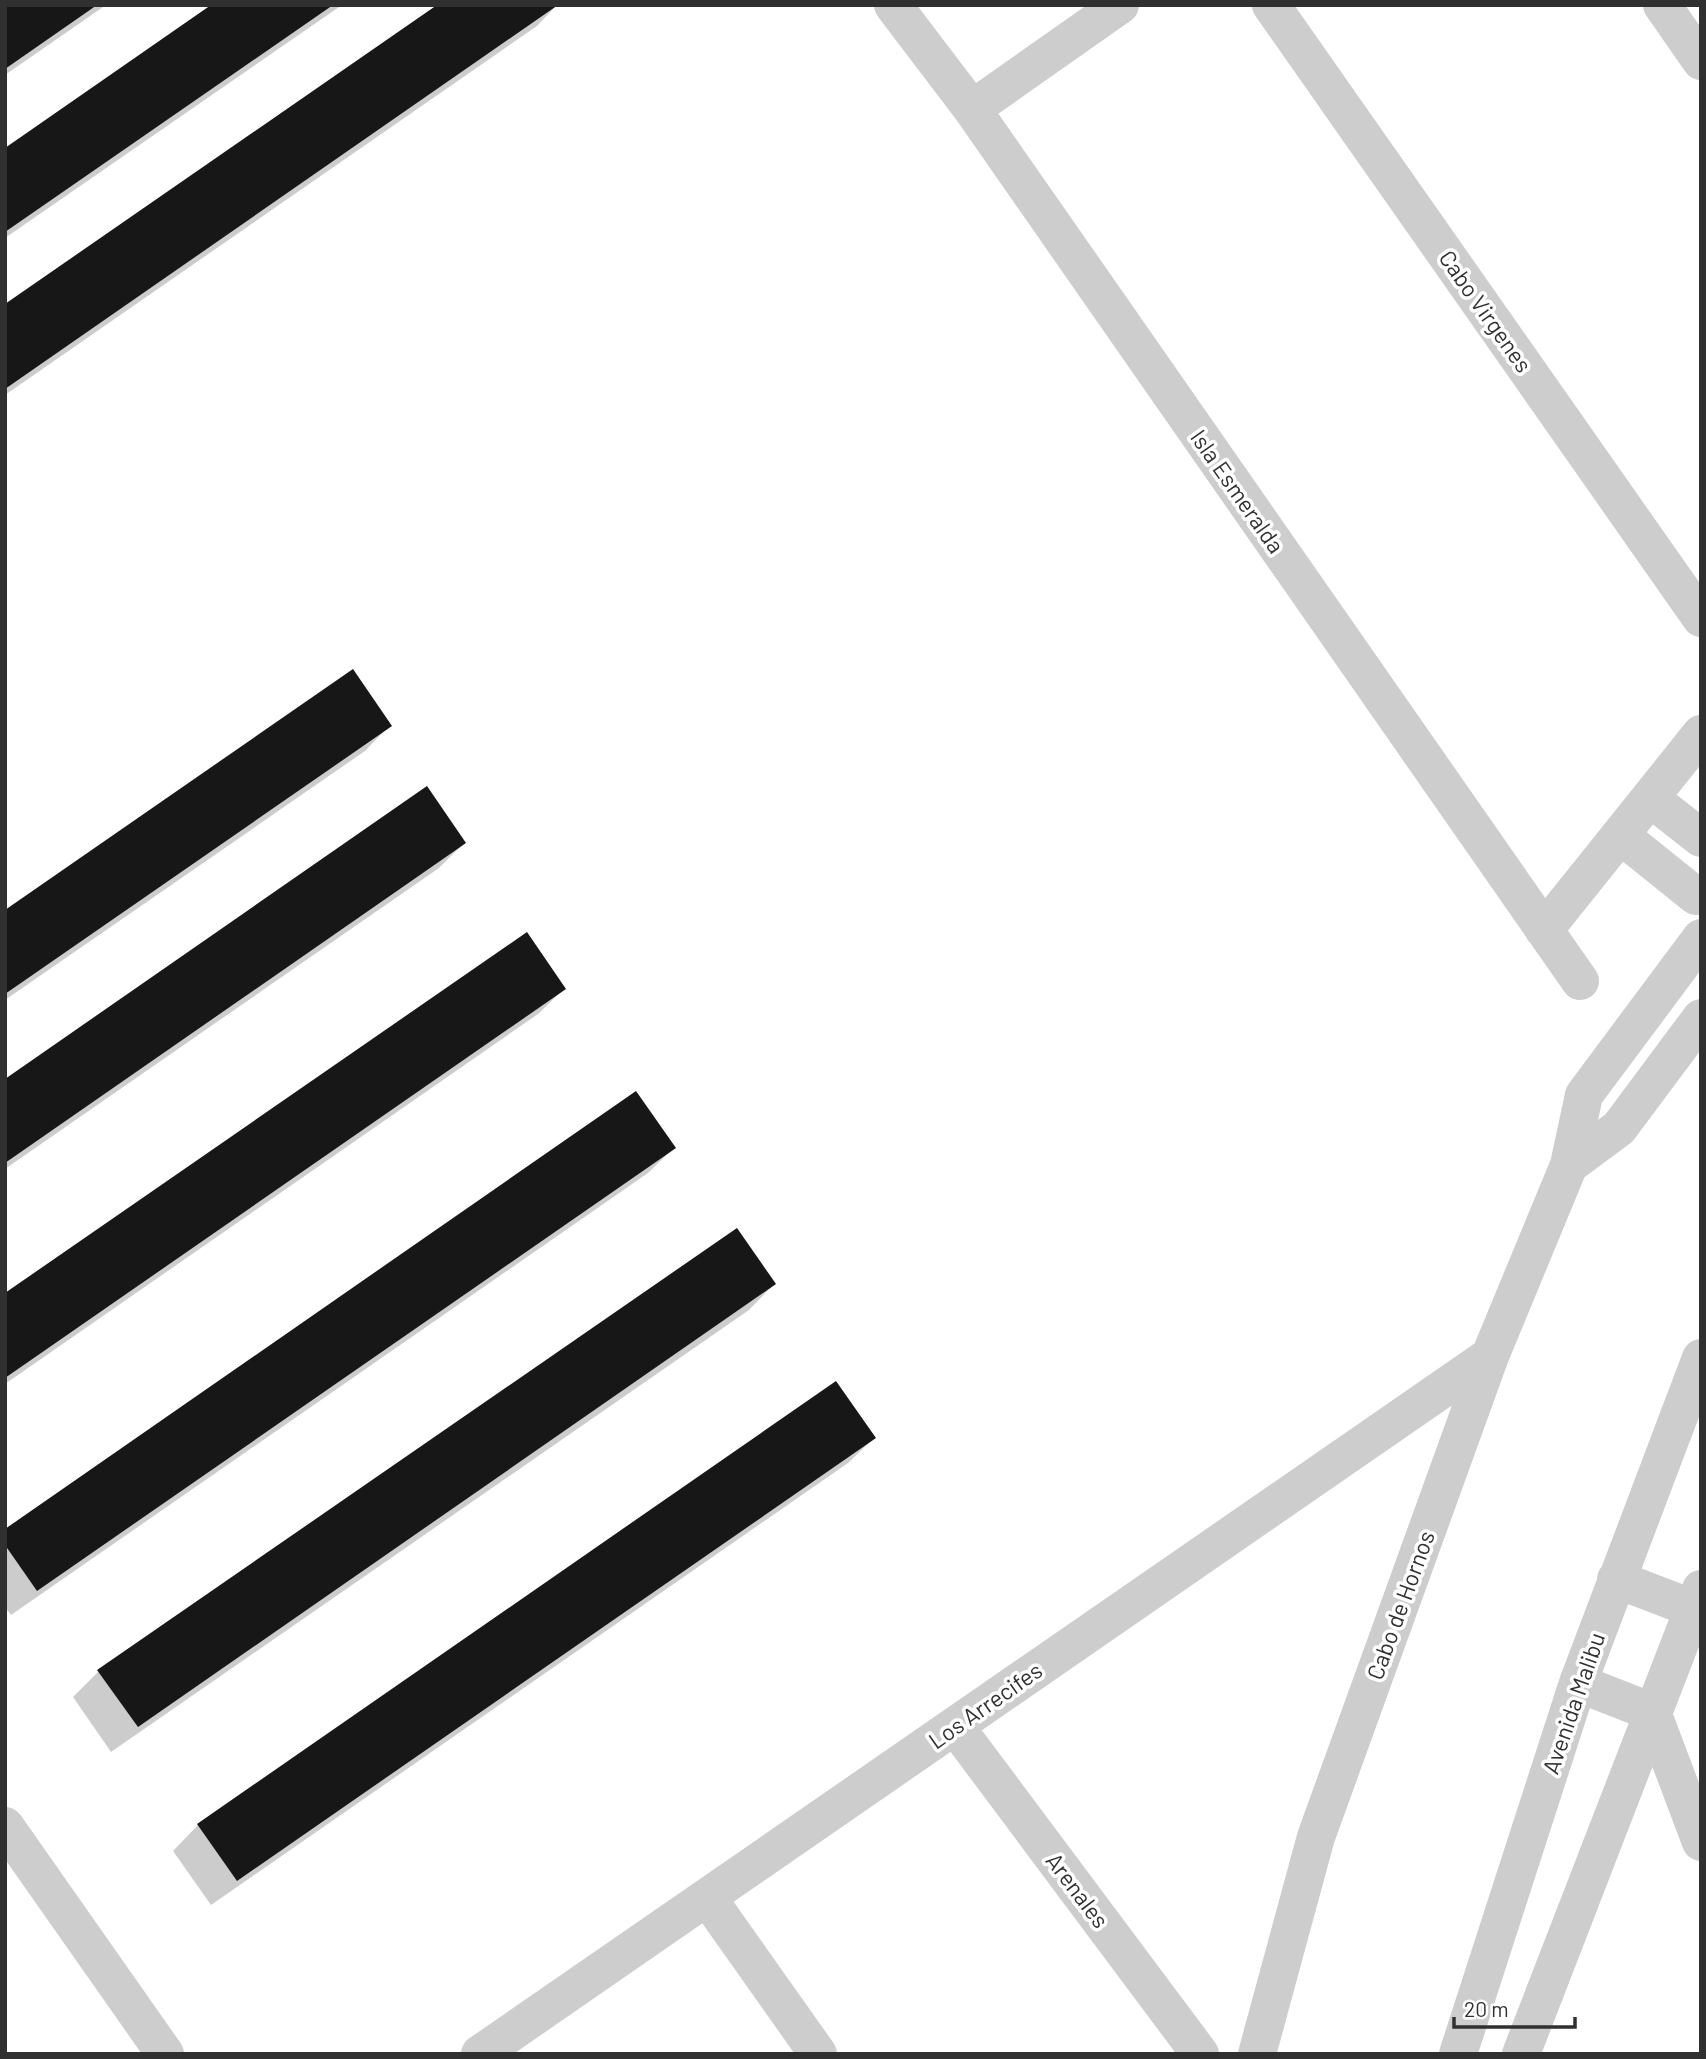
<svg xmlns="http://www.w3.org/2000/svg" width="1706" height="2059" font-family="Barlow,sans-serif">
  <style>
    .shadow { fill: #0003 }
    .building { fill: #171717 }
    .lines { fill: none; stroke-linecap: round; stroke-linejoin: round }
    .minor { stroke: #cdcdcd; stroke-width: 38 }
    .labels { text-anchor: middle; dominant-baseline: central; stroke-width: 7; stroke-linejoin: round; paint-order: stroke }
    .street-label { font-size: 23px; fill: #303030; stroke: #fff }
  </style>
  <rect width="100%" height="100%" fill="#fff"/>
  <path class="shadow" d="M5 5H106L5 75Z
    M214 5H342L5 238V150Z
    M557 5 537 26 5 395V306Z
    M390 725 365 751 5 1000V912Z
    M464 843 439 868 5 1169V1081Z
    M564 989 538 1014 5 1384V1295Z
    M674 1148 648 1173 11 1615 5 1607V1531Z
    M774 1284 749 1310 111 1752 73 1697 98 1672Z
    M874 1438 848 1463 211 1905 173 1851 198 1825Z"/>
  <path class="building" d="M5 5H97L5 69Z
    M211 5H333L5 232V148Z
    M437 5H558L5 389V304Z
    M353 669 392 726 5 994V910Z
    M427 786 466 843 5 1163V1079Z
    M527 932 566 989 5 1378V1293Z
    M636 1091 676 1148 37 1591 5 1545V1529Z
    M737 1228 776 1284 138 1727 97 1670Z
    M836 1381 876 1438 237 1881 197 1824Z"/>
  <g class="lines">
    <path class="minor" d="M893 5 972 109 1580 981
      M1271 5 1701 618
      M1662 5 1701 61
      M972 109 1120 5
      M1650 798 1701 838
      M1620 835 1696 896
      M1544 930 1701 734
      M1701 938 1584 1095 1569 1165 1619 1128 1701 1018
      M1616 1579 1694 1609
      M1578 1683 1652 1712 1701 1842
      M955 1726 1200 2054
      M5 1826 165 2054
      M707 1897 818 2054
      M480 2054 1490 1356
      M1257 2054 1316 1837 1490 1356 1569 1165
      M1458 2054 1578 1683 1701 1358
      M1521 2054 1701 1589"/>
  </g>
  <g class="labels">
    <g class="street-label">
      <text transform="translate(1486 311) rotate(55)">Cabo Virgenes</text>
      <text transform="translate(1238 491) rotate(55)">Isla Esmeralda</text>
      <text transform="translate(1400 1605) rotate(-70)">Cabo de Hornos</text>
      <text transform="translate(1573 1703) rotate(-71)">Avenida Malibu</text>
      <text transform="translate(985 1705) rotate(-35)">Los Arrecifes</text>
      <text transform="translate(1078 1890) rotate(53)">Arenales</text>
    </g>
  </g>
  <rect width="1706" height="2059" fill="none" stroke="#303030" stroke-width="14"/>
  <path d="M1454 2017v10h121v-10" fill="none" stroke="#303030" stroke-width="3.5"/>
  <text x="1464" y="2017" font-size="21" fill="#303030" stroke="#ffffff" stroke-width="5" paint-order="stroke">20 m</text>
</svg>
